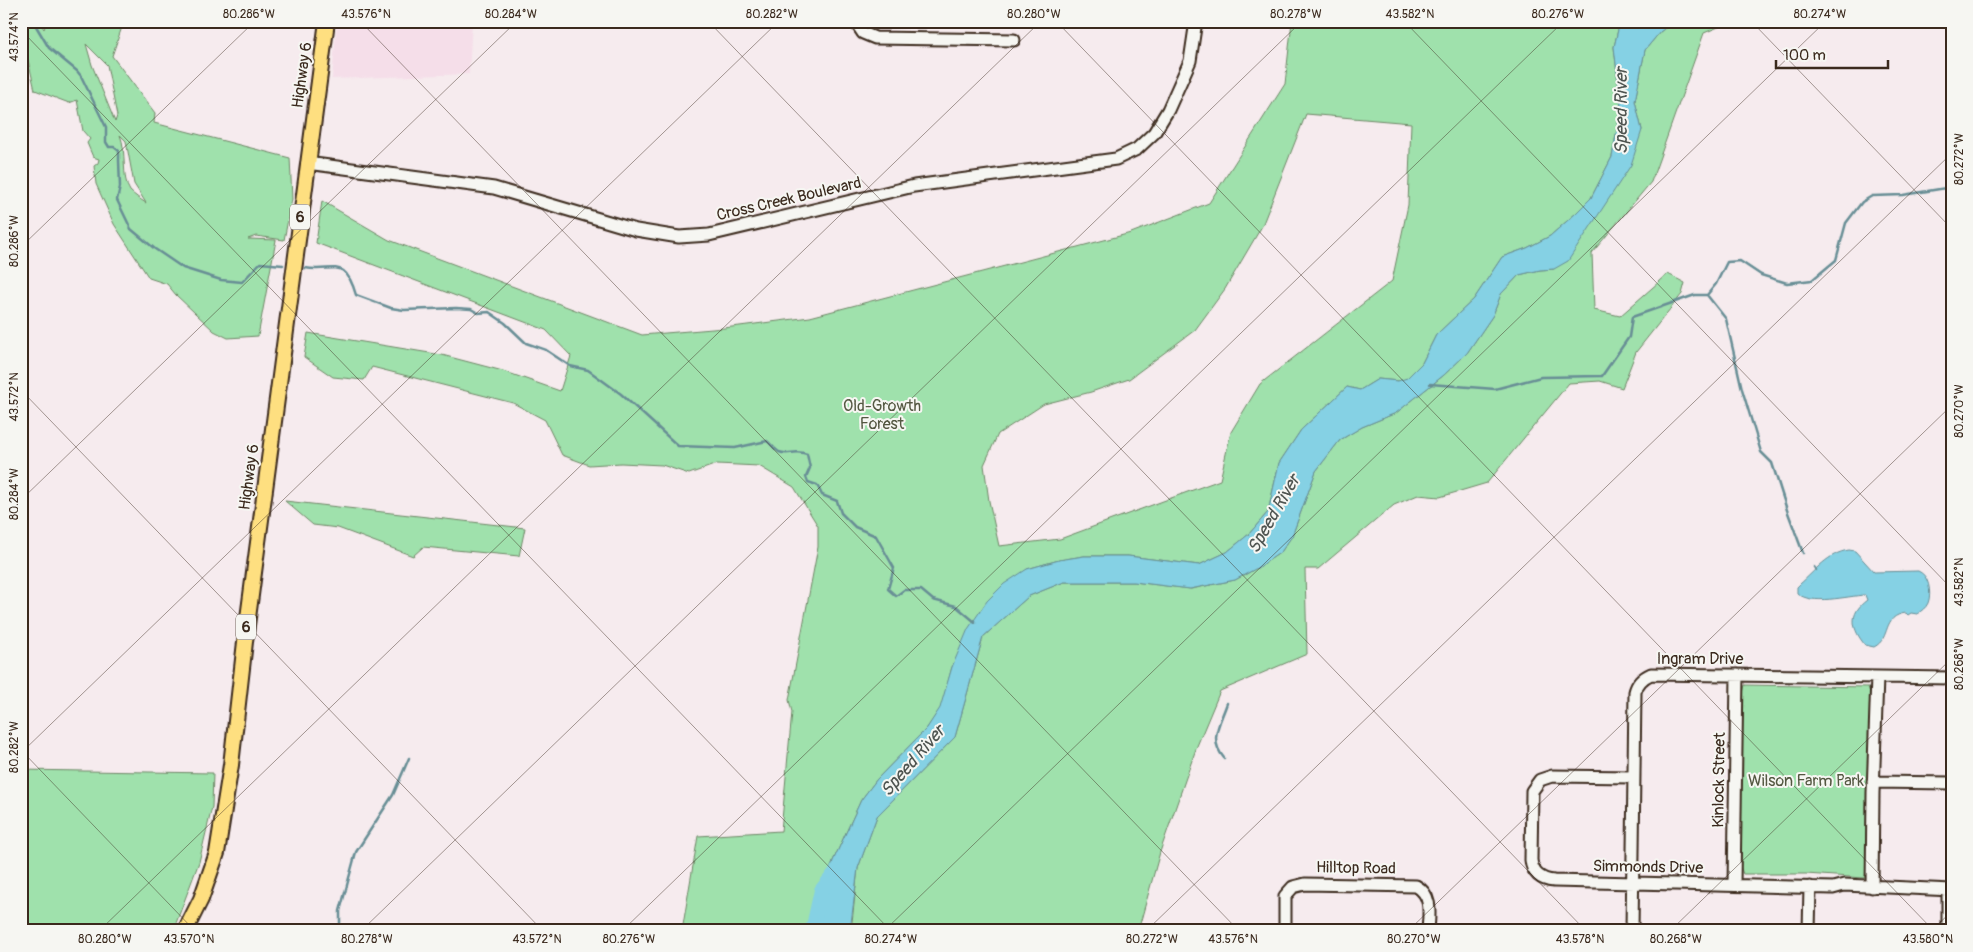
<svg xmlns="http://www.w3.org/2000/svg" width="1973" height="952" font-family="Pangolin,sans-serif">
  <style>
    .built { fill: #f5dee9 }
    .green { fill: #9fe1ac; stroke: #6d8665; fill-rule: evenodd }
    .water { fill: #85d1e4; stroke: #678e95 }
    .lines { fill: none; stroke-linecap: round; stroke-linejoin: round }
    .stream { stroke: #678e95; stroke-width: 2.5 }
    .river { stroke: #85d1e4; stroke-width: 14 }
    .minor-casing { stroke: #3b2a1e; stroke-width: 15 }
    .major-casing { stroke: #3b2a1e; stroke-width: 18 }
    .minor { stroke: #f6f6f2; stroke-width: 11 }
    .major { stroke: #fedf80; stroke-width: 14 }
    .ticks { fill: none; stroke: #3b2a1e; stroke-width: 1; stroke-opacity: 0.45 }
    .labels { text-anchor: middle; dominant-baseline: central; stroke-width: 4; stroke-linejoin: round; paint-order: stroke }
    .shield { fill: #f6f6f2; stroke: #73675e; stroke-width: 1 }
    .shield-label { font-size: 15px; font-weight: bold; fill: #3b2a1e }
    .street-label { font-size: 16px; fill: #3b2a1e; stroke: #f6f6f2 }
    .park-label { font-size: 16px; fill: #545842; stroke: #f6f6f2 }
    .water-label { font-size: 18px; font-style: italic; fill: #4e5450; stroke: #f6f6f2 }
    .neatline { fill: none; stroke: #3b2a1e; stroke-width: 2 }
    .ticks-label { font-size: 12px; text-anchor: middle; fill: #3b2a1e }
  </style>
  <rect width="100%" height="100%" fill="#f6ebee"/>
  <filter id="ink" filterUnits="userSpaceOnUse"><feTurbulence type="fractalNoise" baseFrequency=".02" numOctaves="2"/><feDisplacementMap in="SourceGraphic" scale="10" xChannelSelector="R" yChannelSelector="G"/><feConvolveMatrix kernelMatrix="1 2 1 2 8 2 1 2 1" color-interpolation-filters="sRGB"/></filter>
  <g filter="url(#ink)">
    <path class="built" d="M337 21H472L469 74 332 79Z"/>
    <path class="green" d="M21 21H39L44 29 47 21H124L112 56 155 113 154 123 290 158 292 199 284 240 256 236 248 239 276 240 258 336 228 338 214 331 176 295 167 284 149 278 114 224 96 184 94 166 98 163 99 159 93 157 87 143 90 139 83 131 77 100 69 103 35 90 21 30ZM86 44 107 65 117 116 115 122 92 65ZM120 135 126 141 134 184 146 203C141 200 134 195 130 191 121 178 127 151 120 135Z
      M1292 21H1620L1614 47 1621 107 1612 157 1591 198 1575 214 1550 236 1527 248 1502 257 1474 299 1436 335 1422 363 1407 379 1398 381 1378 379 1360 390 1347 387 1301 430 1279 463 1268 512 1249 534 1227 552 1199 565 1128 556H1084L1059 560 1027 569 952 667 941 708 927 728 877 779 861 800 833 861 816 914V931H682L698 836 781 831 792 712 789 700 818 547V526L794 487 759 466 717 464 689 474 662 465 621 463 589 465 562 455 545 420 513 403 372 367 364 380 333 377 304 357 308 333 442 355 503 371 560 391 571 356 546 330 316 243 322 201 389 240 642 335 724 328 810 317 1131 233 1209 203 1285 84ZM1306 114 1411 123 1408 205 1392 281 1260 384 1231 432 1220 480 1060 539 999 546 989 501 984 465 998 434 1044 404 1091 392 1129 379 1195 330 1225 289 1262 226Z
      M1674 21H1733L1704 33 1651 182 1592 253 1594 310 1620 316 1668 274 1685 283 1682 294 1636 352 1622 388 1600 381 1569 383 1487 483 1440 497 1418 495 1394 505 1318 569H1305L1307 654 1220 691 1197 746 1160 852 1138 931H851L858 868 877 816 955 737 983 637 1029 596 1064 582H1134L1191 589 1235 580 1259 567 1281 552 1292 536 1316 471 1340 440 1362 427 1396 413 1444 375 1467 353 1493 315 1501 294 1519 275 1540 270 1554 269 1642 130 1635 101 1645 50 1660 32Z
      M285 501 525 528 519 556 423 547 413 556 338 528 313 525Z
      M1745 685 1868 687 1871 696 1867 872 1864 878 1806 874H1743L1740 866 1743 693Z
      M21 770 213 773 212 807 199 862 173 931H21Z"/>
    <path class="water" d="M1620 21H1674L1660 32 1645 50 1635 101 1642 130 1631 165 1568 261 1554 269 1540 270 1519 275 1501 294 1493 315 1467 353 1444 375 1396 413 1362 427 1340 440 1316 471 1292 536 1281 552 1259 567 1235 580 1190 589 1134 582H1064L1029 596 983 637 955 737 877 816 858 868 850 931H816V914L833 861 861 800 877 779 927 728 940 708 952 667 968 629 987 601 1004 584 1027 569 1059 560 1084 556H1128L1199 565 1227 552 1249 534 1268 512 1279 463 1301 430 1347 387 1360 390 1378 379 1398 381 1407 378 1422 363 1436 335 1474 299 1502 257 1527 248 1550 236 1575 214 1591 198 1612 157 1621 107 1614 47Z
      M1849 550 1855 551 1874 572 1918 571C1929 575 1932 593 1928 603 1926 608 1921 611 1917 614L1911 613 1908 615 1906 613C1881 616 1892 638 1874 647L1865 645C1852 629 1848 614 1867 600L1865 595C1847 596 1811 606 1797 593V587L1800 584C1815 571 1828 553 1849 550Z"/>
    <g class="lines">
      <path class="stream" d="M33 21 49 48 77 71 81 76 106 127V142L109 147H114L119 151V160L120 187 117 200 131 229 155 249 183 268 221 280 242 282 260 263 283 265
        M305 268C334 273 344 255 356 295L391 308 404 310 456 308 471 309 478 313 489 312 505 323 526 343 546 350 570 366 588 370 621 394 678 446 735 448 767 441C771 444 775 450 779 452 790 456 794 449 807 454L810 468 806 477 808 482 817 485 822 495 837 501 841 513 855 527 876 536 894 568 888 589 896 596 904 590H921L933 600 956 606 975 622
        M1707 295 1726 319 1742 389 1761 452 1772 463 1787 510 1803 553
        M1430 384 1495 389 1541 377 1602 376 1629 337 1632 317 1695 295H1707L1716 284 1727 262 1740 261 1761 275 1787 283 1812 280 1836 260 1846 223 1862 202 1872 196 1903 195 1952 187
        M1814 567 1816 570
        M1224 758C1208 739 1220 724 1227 703
        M340 931V911L356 852 393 795 409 758"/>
      <path class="river" d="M812 931 821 890 837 870"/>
      <defs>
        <path id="minor" d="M855 21 863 33 875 38 1014 40
          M307 163 494 188 636 230 679 237 709 235 914 186 1116 159 1137 149 1154 133 1168 110 1190 61 1196 21
          M1633 777 1552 776 1540 780 1532 791 1531 860C1532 873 1541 880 1554 881L1833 888 1844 885 1866 886 1952 890
          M1873 782 1952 783
          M1734 885 1737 675
          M1872 887 1873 793 1877 677
          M1285 931V896L1293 887 1305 884 1416 886C1433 895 1429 915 1428 931
          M1632 931 1635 692C1637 683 1642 678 1651 674L1952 678
          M1809 931 1810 887
          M1948 931V890"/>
        <path id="major" d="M185 931 201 899 217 853 231 765 246 633 327 21"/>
      </defs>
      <use href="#minor" class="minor-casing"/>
      <use href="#major" class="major-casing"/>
      <use href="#minor" class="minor"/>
      <use href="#major" class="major"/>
    </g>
  </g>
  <path class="ticks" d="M360 21 1239 931M708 21 1586 931M1056 21 1934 931M1404 21 1952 589M1751 21 1952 229M21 30 891 931M21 247 255 21M21 390 543 931M21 500 517 21M21 750 195 931M21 753 779 21M99 931 1041 21M361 931 1302 21M622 931 1564 21M884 931 1826 21M1146 931 1952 153M1408 931 1952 405M1670 931 1952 658M1931 931 1952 911"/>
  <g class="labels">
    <g class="shield">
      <rect x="290" y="204.5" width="20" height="25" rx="4"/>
      <rect x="236" y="614.5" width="20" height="25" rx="4"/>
    </g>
    <g class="shield-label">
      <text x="300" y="217">6</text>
      <text x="246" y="627">6</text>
    </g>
    <g class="street-label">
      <text transform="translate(302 75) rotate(-82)">Highway 6</text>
      <text transform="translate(789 199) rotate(-13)">Cross Creek Boulevard</text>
      <text transform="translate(249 477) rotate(-82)">Highway 6</text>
      <text x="1700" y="659">Ingram Drive</text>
      <text transform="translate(1719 780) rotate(-89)">Kinlock Street</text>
      <text transform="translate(1648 867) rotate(1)">Simmonds Drive</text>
      <text transform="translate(1356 868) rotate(1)">Hilltop Road</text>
    </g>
    <g class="park-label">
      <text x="882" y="406">Old-Growth<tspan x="882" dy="18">Forest</tspan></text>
      <text x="1806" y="781">Wilson Farm Park</text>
    </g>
    <g class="water-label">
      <text transform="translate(1621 111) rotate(-90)">Speed River</text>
      <text transform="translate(1274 514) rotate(-60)">Speed River</text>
      <text transform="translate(913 761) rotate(-49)">Speed River</text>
    </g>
  </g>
  <rect width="1973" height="952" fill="none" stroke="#f6f6f2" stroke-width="55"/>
  <path d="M1776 60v8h112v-8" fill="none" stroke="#3b2a1e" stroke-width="2.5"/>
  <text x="1783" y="60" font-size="15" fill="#3b2a1e" stroke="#f6f6f2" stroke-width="4" paint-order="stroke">100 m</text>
  <rect x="28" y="28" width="1918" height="896" class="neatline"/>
  <g class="ticks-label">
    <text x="249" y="18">80.286°W</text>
    <text x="366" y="18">43.576°N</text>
    <text x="511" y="18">80.284°W</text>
    <text x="772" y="18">80.282°W</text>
    <text x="1034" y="18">80.280°W</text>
    <text x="1296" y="18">80.278°W</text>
    <text x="1410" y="18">43.582°N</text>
    <text x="1558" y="18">80.276°W</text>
    <text x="1820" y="18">80.274°W</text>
    <text transform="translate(14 37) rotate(-90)" y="4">43.574°N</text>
    <text transform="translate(1959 159) rotate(-90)" y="4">80.272°W</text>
    <text transform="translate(14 241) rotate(-90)" y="4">80.286°W</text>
    <text transform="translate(14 397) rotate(-90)" y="4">43.572°N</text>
    <text transform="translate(1959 411) rotate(-90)" y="4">80.270°W</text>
    <text transform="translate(14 494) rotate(-90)" y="4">80.284°W</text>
    <text transform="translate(1959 582) rotate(-90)" y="4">43.582°N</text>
    <text transform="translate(1959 664) rotate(-90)" y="4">80.268°W</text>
    <text transform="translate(14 747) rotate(-90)" y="4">80.282°W</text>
    <text x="105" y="943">80.280°W</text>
    <text x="189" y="943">43.570°N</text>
    <text x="367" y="943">80.278°W</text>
    <text x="537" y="943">43.572°N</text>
    <text x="629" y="943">80.276°W</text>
    <text x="891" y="943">80.274°W</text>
    <text x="1152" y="943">80.272°W</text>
    <text x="1233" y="943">43.576°N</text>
    <text x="1414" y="943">80.270°W</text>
    <text x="1580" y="943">43.578°N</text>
    <text x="1676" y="943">80.268°W</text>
    <text x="1928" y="943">43.580°N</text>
  </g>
</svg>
